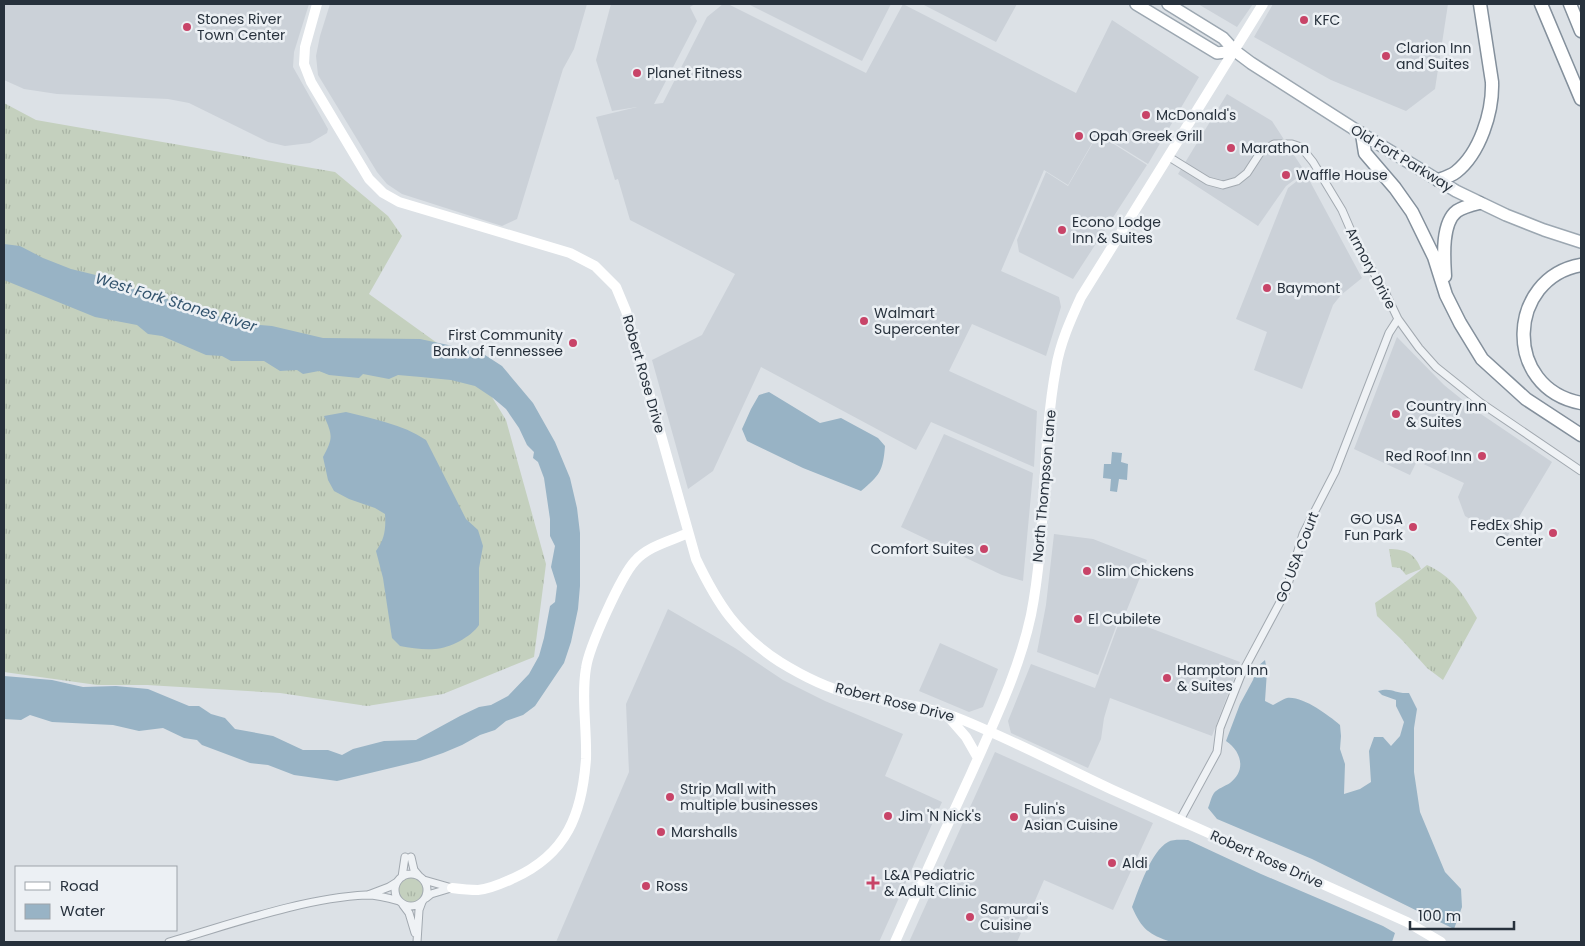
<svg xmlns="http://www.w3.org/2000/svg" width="1585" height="946" font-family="Poppins,sans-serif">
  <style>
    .built { fill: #cbd1d8 }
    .grass { fill: url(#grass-tufts) }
    .water { fill: #98b3c5 }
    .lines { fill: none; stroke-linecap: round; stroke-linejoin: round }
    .street-casing { stroke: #a2a9b0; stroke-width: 9 }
    .primary-casing { stroke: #9ca7b1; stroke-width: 14 }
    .highway-casing { stroke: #84909c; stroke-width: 15 }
    .street { stroke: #eff2f5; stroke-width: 7 }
    .secondary { stroke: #fff; stroke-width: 10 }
    .primary { stroke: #fff; stroke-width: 11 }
    .highway { stroke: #fff; stroke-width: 12 }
    .poi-dot { fill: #c84468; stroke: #ecf0f4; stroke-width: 2 }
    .labels { text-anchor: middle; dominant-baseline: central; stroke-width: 5; stroke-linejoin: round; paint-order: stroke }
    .poi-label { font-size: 14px; fill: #27313c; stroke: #ecf0f4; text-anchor: start }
    .street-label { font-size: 14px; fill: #27313c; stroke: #ecf0f4 }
    .water-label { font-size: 15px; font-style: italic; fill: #33546e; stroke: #ecf0f4 }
  </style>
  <defs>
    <pattern id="grass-tufts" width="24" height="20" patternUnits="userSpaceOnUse" patternTransform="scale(1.25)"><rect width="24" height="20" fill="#c4d0be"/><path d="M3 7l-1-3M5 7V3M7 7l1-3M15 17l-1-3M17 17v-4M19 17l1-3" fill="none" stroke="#a8b3a4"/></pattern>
  </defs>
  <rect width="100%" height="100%" fill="#dce1e6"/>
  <path class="built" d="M4 4H309L294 52 293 67 328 129 327 133 310 143 285 146 268 142 189 103 168 99 57 94 24 89 4 80Z
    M330 4H587L574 49 563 69 517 219 502 226 402 194 387 184 377 172 318 75 316 56 320 36Z
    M611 4H695L690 7 697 21 654 104 663 103 707 17 723 4H728L866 73 903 4 1076 93 1112 20 1199 77 1148 164 1098 133 1068 185 1044 170 1001 271 1059 297 1061 307 1046 356 972 324 949 371 1037 411 1034 467 931 422 916 450 761 367 713 471 688 489 652 360 702 335 735 274 630 220 618 179 615 180 596 117 637 107 612 111 596 60Z
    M748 4H891L862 61Z
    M922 4H1017L996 42Z
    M1198 4H1253L1237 27Z
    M1273 4H1448L1435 89 1406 111 1331 80 1254 37Z
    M1227 94 1272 121 1305 172 1286 186 1258 226 1178 174Z
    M1098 134 1147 165 1073 279 1019 252 1017 240 1046 172 1068 186Z
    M1306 174 1362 278 1341 295 1333 305 1302 389 1254 370 1267 332 1236 319 1288 188Z
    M1397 337 1444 385 1475 410 1552 462 1507 537 1487 529 1465 516 1458 497 1464 483 1417 461 1410 475 1354 449Z
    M944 434 1033 473 1023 581 1002 575 901 527Z
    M1054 534 1093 539 1147 560 1124 617 1120 616 1098 675 1037 652 1046 605Z
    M668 609 735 648 783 680 825 701 903 734 885 776 942 802 879 942H556L629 772 626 704Z
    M1121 617 1240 662 1212 736 1110 698 1104 718 1101 739 1088 768 1011 733 1008 721 1031 664 1095 688Z
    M940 643 998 669 983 707 969 712 919 691Z
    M995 752 1153 823 1113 910 1044 880 1017 942H909Z"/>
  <path class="grass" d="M4 103 36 120 335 172 388 216 402 236 369 294 476 371 506 420 546 564 534 657 443 694 367 706 280 693 147 685H97L4 672Z
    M1389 549C1405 549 1415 553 1421 569L1406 575 1400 568 1392 567Z
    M1427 565C1453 577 1463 594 1477 618L1443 680 1427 668 1402 640 1377 616 1375 603 1408 580Z
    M398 890a13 13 0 1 1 26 0a13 13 0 1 1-26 0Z"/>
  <path class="water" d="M4 244 20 246 43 258 71 269 104 277 132 288 157 294 184 307 246 324 272 326 323 338 420 339 467 349 485 355 502 366 533 403 555 442 570 478 577 508 580 533V586L578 609 571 642 564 663 535 706 523 715 506 721 495 730 480 735 462 745 443 753 420 761 337 781 294 775 268 765 250 763 202 745 197 740 184 738 163 728 139 731 113 725 52 722 30 715 21 720 4 719V676L52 680 83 687 116 686 148 689 189 706H199L211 714 225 718 235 729 273 736 303 750H328L342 755 353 749 384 741 416 740 460 716 479 707 491 705 508 696 529 674 539 656 544 638 550 606 555 602 557 586 551 567 555 546 550 536V519L544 478 538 462 533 458 534 452 527 445 519 428 506 409 493 398 475 386 451 380 421 377 398 375 389 379 363 374 359 378 329 375 319 371 303 374 297 370 280 371 264 361H231L222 356 206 355 162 336 148 334 137 325 95 317 4 280Z
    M769 392 820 423 841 418 878 438 885 446C883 471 880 475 861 491L803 468 747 441 742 429 751 409 759 395Z
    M346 412C373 419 402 424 426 440L466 519 478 530 483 546 479 568V625C471 637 450 648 435 649 424 650 411 648 400 646L392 638 383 578 376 551C385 539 386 528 385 514L375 508 349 499 334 491 328 480 323 457C333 438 333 436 324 416Z
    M1112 452 1122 453 1121 462 1128 464 1127 480 1119 479 1117 492 1110 491 1111 479 1103 478 1104 464H1111Z
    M1265 660 1267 671 1265 701 1273 705C1277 703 1283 699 1287 698 1303 696 1328 715 1340 725L1341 736 1340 749 1345 764 1344 794 1360 789 1371 782 1369 751 1374 737H1383L1391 746 1400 736 1404 722 1396 706V700L1382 695 1378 691C1393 687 1394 694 1409 693L1417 709 1414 728V772L1420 812 1445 872 1461 889 1462 907 1454 929 1312 859 1217 819 1208 808C1210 804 1211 797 1214 793 1217 789 1225 786 1230 783 1247 770 1241 751 1226 741L1240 704 1253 680 1257 667Z
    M1188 840 1261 874 1383 926 1395 933 1392 942H1171C1149 934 1142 930 1132 907 1139 889 1151 851 1168 842 1173 839 1183 840 1188 840Z"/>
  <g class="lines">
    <defs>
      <path id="street" d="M1169 157 1208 181 1223 185 1237 181 1247 173 1260 153 1274 144H1292L1301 147 1313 162 1342 210 1355 240 1386 294 1398 319 1419 348 1436 367 1481 403 1581 471
        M1180 820 1217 752 1220 728 1241 675 1286 591 1303 534 1335 472 1389 333 1398 319
        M411 857 414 870 419 876
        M395 890a16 16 0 1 1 32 0a16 16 0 1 1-32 0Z
        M402 877 405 857
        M424 880 452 888
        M368 895 389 887 397 882
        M426 898 431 894 451 888
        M403 905 409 913 415 933
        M169 942C229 925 303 898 366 895 376 895 389 898 399 901
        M417 942 419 910 422 902"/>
      <path id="primary" d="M1136 4 1217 53 1235 51
        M1168 4 1223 38 1235 51 1251 63 1362 134 1456 191 1506 215 1544 230 1581 242"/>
      <path id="highway" d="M1541 4 1581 99
        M1570 4 1581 31
        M1362 134 1365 153 1395 188 1412 212 1434 257 1446 295 1460 323 1482 359 1526 399 1581 435
        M1438 180C1444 178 1451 176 1456 172 1480 153 1493 112 1492 82L1480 4
        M1581 265C1507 278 1502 388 1581 403
        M1445 276C1444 259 1441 223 1457 211 1463 207 1471 205 1479 203"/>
    </defs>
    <use href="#street" class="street-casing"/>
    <use href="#primary" class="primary-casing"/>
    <use href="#highway" class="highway-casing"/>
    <use href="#street" class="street"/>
    <path class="secondary" d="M317 4 305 47 304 64 311 82 369 179 383 193 399 202 570 253 595 266 616 287 626 311 696 559C718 605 737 634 780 662 801 675 827 688 851 694 888 703 927 705 963 720 1014 741 1064 767 1115 791 1212 835 1310 878 1407 922L1441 942
      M946 714 966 737 978 758
      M452 888C460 889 470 890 478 890 491 889 503 883 514 878 567 854 582 814 586 759 587 728 581 698 586 668 589 647 621 576 635 561 648 546 671 541 688 533
      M895 942C920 886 945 830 971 774 994 722 1019 671 1031 615 1047 534 1041 449 1056 368 1060 343 1071 319 1081 297L1263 4"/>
    <use href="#primary" class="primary"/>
    <use href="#highway" class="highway"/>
  </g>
  <g class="poi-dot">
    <circle cx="1304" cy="20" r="5"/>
    <circle cx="187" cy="27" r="5"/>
    <circle cx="1386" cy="56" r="5"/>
    <circle cx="637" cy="73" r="5"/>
    <circle cx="1146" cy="115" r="5"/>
    <circle cx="1079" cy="136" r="5"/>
    <circle cx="1231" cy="148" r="5"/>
    <circle cx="1286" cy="175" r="5"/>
    <circle cx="1062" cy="230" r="5"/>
    <circle cx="1267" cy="288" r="5"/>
    <circle cx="864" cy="321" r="5"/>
    <circle cx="573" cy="343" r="5"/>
    <circle cx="1396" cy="414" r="5"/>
    <circle cx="1482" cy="456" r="5"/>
    <circle cx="1413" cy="527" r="5"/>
    <circle cx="1553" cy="533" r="5"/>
    <circle cx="984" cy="549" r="5"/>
    <circle cx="1087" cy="571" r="5"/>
    <circle cx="1078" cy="619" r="5"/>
    <circle cx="1167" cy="678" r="5"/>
    <circle cx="670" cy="797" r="5"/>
    <circle cx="888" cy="816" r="5"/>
    <circle cx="1014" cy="817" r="5"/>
    <circle cx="661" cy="832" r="5"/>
    <circle cx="1112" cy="863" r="5"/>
    <path d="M870.5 875.5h5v5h5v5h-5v5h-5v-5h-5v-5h5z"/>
    <circle cx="646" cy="886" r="5"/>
    <circle cx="970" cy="917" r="5"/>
  </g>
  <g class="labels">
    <g class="poi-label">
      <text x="197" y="19">Stones River<tspan x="197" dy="16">Town Center</tspan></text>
      <text x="1314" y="20">KFC</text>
      <text x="1396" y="48">Clarion Inn<tspan x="1396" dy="16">and Suites</tspan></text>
      <text x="647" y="73">Planet Fitness</text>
      <text x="1156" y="115">McDonald's</text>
      <text x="1089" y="136">Opah Greek Grill</text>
      <text x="1241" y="148">Marathon</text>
      <text x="1296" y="175">Waffle House</text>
      <text x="1072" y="222">Econo Lodge<tspan x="1072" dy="16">Inn &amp; Suites</tspan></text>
      <text x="1277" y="288">Baymont</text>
      <text x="874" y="313">Walmart<tspan x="874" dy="16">Supercenter</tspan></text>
      <text x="563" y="335" text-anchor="end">First Community<tspan x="563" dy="16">Bank of Tennessee</tspan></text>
      <text x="1406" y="406">Country Inn<tspan x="1406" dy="16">&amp; Suites</tspan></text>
      <text x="1472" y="456" text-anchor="end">Red Roof Inn</text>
      <text x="1403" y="519" text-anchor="end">GO USA<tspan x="1403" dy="16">Fun Park</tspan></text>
      <text x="1543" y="525" text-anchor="end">FedEx Ship<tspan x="1543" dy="16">Center</tspan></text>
      <text x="974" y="549" text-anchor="end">Comfort Suites</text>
      <text x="1097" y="571">Slim Chickens</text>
      <text x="1088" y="619">El Cubilete</text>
      <text x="1177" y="670">Hampton Inn<tspan x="1177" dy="16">&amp; Suites</tspan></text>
      <text x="680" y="789">Strip Mall with<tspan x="680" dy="16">multiple businesses</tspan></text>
      <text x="1024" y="809">Fulin's<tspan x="1024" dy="16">Asian Cuisine</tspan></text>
      <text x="898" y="816">Jim 'N Nick's</text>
      <text x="671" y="832">Marshalls</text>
      <text x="1122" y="863">Aldi</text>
      <text x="884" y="875">L&amp;A Pediatric<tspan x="884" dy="16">&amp; Adult Clinic</tspan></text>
      <text x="656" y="886">Ross</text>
      <text x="980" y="909">Samurai's<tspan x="980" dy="16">Cuisine</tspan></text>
    </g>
    <g class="street-label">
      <text transform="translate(1402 158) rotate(31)">Old Fort Parkway</text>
      <text transform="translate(1371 268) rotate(62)">Armory Drive</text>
      <text transform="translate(644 374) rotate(74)">Robert Rose Drive</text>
      <text transform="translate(1044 486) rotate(-85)">North Thompson Lane</text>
      <text transform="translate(1297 557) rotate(-69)">GO USA Court</text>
      <text transform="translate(895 702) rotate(14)">Robert Rose Drive</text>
      <text transform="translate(1267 859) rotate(24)">Robert Rose Drive</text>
    </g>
    <g class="water-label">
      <text transform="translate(176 302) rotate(17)">West Fork Stones River</text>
    </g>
  </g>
  <rect width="1585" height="946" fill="none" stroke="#27313c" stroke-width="10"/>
  <rect x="15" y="866" width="162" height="65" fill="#ecf0f4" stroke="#9da4aa"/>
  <rect x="25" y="882" width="25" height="8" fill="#ffffff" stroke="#9da4aa"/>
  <text x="60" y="891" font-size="15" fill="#27313c">Road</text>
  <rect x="25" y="904" width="25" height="15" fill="#98b3c5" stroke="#9da4aa"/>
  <text x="60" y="916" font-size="15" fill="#27313c">Water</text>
  <path d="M1410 921v8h104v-8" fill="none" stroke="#27313c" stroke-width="2.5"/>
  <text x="1418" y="921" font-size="15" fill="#27313c" stroke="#ecf0f4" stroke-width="4" paint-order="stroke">100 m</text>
</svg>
